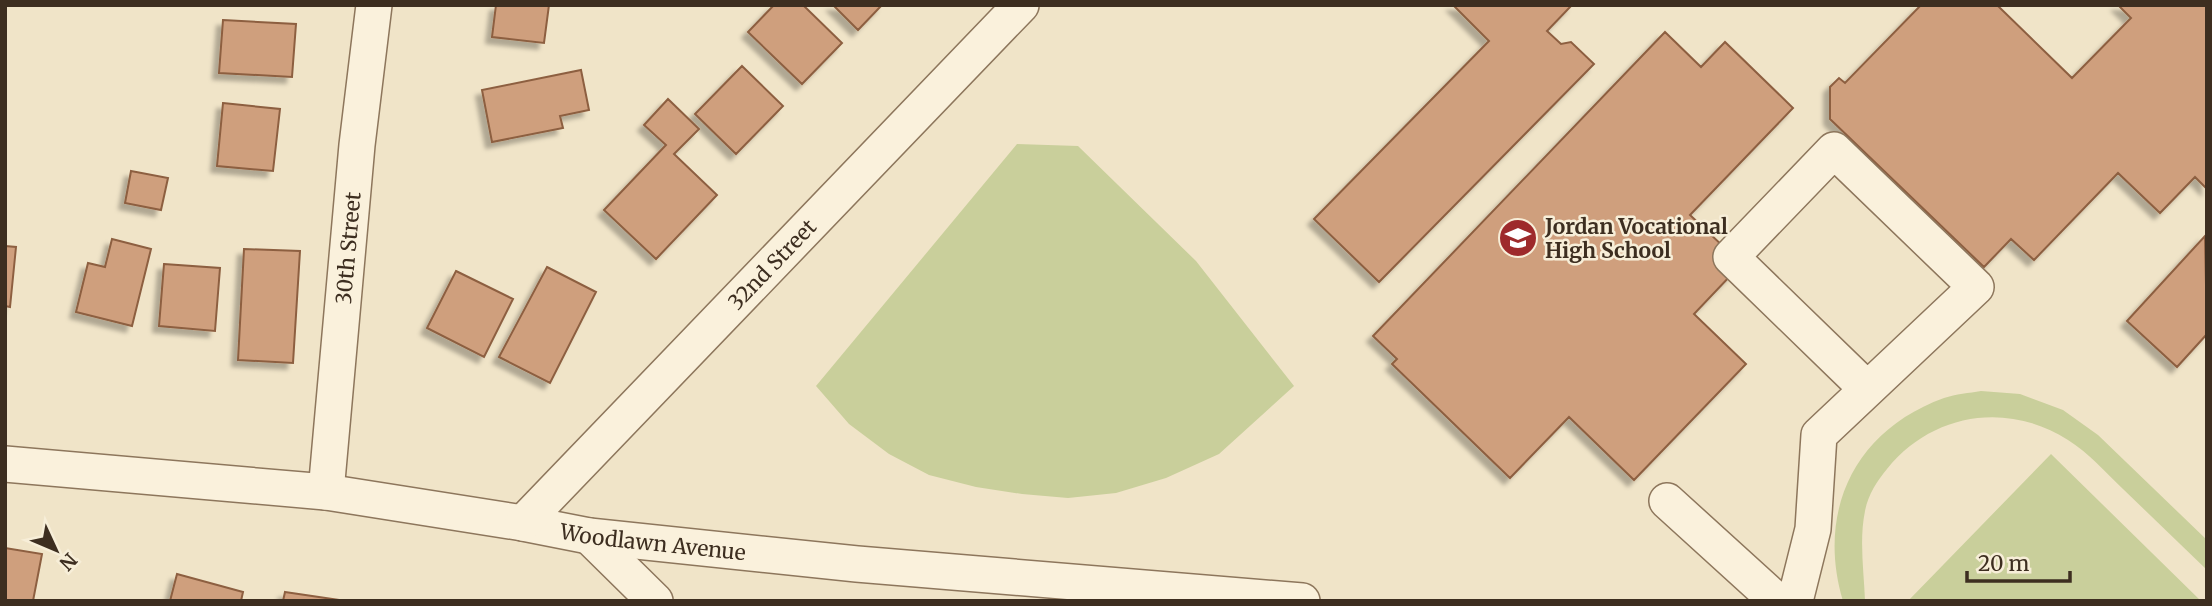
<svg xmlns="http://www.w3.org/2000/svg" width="2212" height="606" font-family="Merriweather,serif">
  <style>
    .green { fill: #c9cf9b }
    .building { fill: #cf9f7d; stroke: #8d5f41; stroke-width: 2; filter: url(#shadow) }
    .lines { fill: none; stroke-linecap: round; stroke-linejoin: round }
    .minor-casing { stroke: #8d765c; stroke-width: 38 }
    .minor { stroke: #faf1dc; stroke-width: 35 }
    .labels { text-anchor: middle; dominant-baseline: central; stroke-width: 5; stroke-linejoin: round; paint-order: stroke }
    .poi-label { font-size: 21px; font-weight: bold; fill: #3d2e20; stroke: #f7eed8; text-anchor: start }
    .street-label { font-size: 21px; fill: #3d2e20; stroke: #f7eed8 }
  </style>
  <defs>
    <filter id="shadow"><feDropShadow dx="-6" dy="6" stdDeviation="2" flood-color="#0004"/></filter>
  </defs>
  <rect width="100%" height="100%" fill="#f0e4c8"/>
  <path class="green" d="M1017 144 1078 146 1196 261 1294 386 1219 454 1166 478 1116 493 1068 498 1022 494 976 487 929 475 889 454 849 424 816 386Z
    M1981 391 2020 394 2063 410 2098 435 2207 540V570C2179 543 2151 516 2123 489 2105 472 2089 453 2068 440 2007 401 1932 413 1887 469 1877 481 1868 495 1865 511 1859 540 1864 572 1865 601H1843C1816 511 1855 430 1944 398 1956 394 1969 393 1981 391Z
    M2051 454 2201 601H1908Z"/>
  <path class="building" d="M496 5H549L544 43 492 37Z
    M774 5H803L842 43 802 84 748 32Z
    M833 5H882L858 30Z
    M1453 5H1572L1547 31 1561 44 1571 42 1594 64 1379 282 1314 219 1489 41Z
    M1921 5H1997L2072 78 2131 18 2118 5H2207V189L2195 177 2160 213 2118 173 2034 260 2011 239 1984 267 1830 119V87L1839 78 1845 83Z
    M223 20 296 24 292 77 219 73Z
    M1665 32 1701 67 1725 42 1793 108 1690 215 1726 249 1733 273 1694 314 1746 364 1634 480 1569 417 1510 478 1392 364 1397 359 1373 336Z
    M742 66 783 106 736 154 695 114Z
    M581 70 589 110 560 116 563 128 492 142 482 90Z
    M668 99 699 129 674 154 717 195 656 259 604 210 666 145 644 125Z
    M223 103 280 109 273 171 217 166Z
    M131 171 168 178 161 210 125 203Z
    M2205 236 2207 334 2177 367 2127 321Z
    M112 239 151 249 132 326 76 312 88 263 105 267Z
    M5 246 16 247 10 307 5 306Z
    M244 249 300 251 293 363 238 360Z
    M164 264 220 268 215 331 159 326Z
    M547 267 596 292 550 383 499 357Z
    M456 271 513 299 484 357 427 328Z
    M5 548 42 554 33 601H5Z
    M177 574 243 592 241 601H170Z
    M285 592 346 601H283Z"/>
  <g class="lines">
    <defs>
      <g id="minor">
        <path id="s1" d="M5 464 326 492 523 523 589 536 857 564 1302 601"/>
        <path id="s2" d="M326 492 357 145 374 5"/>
        <path d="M1667 501 1777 601"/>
        <path id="s3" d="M523 523 1021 5"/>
        <path d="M589 536 655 601"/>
        <path d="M1795 601 1813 529 1819 435 1976 287 1834 150 1731 257 1867 389"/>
      </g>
    </defs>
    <use href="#minor" class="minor-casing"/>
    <use href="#minor" class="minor"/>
  </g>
  <defs>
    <symbol id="school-disc" viewBox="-11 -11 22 22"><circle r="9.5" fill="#9e2a2b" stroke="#f7eed8"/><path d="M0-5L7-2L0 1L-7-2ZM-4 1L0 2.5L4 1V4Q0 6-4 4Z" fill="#fff"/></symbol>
  </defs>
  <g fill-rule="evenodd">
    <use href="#school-disc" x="1496" y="216" width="44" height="44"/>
  </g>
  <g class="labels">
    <g class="poi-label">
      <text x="1545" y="226">Jordan Vocational<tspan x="1545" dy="24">High School</tspan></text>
    </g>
    <g class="street-label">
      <text stroke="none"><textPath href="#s2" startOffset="245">30th Street</textPath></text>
      <text stroke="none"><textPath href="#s3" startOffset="359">32nd Street</textPath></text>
      <text stroke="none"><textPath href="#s1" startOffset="653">Woodlawn Avenue</textPath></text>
    </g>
  </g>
  <rect width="2212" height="606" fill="none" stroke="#3d2e20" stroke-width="14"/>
  <g transform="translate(56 550) rotate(134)" stroke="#f7eed8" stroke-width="5" paint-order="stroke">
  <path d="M0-5L12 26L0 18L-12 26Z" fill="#3d2e20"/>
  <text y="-10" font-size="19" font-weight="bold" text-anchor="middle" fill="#3d2e20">N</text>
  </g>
  <path d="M1967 571v10h103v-10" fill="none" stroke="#3d2e20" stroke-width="3.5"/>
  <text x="1978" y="571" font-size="21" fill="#3d2e20" stroke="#f7eed8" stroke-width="5" paint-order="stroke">20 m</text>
</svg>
